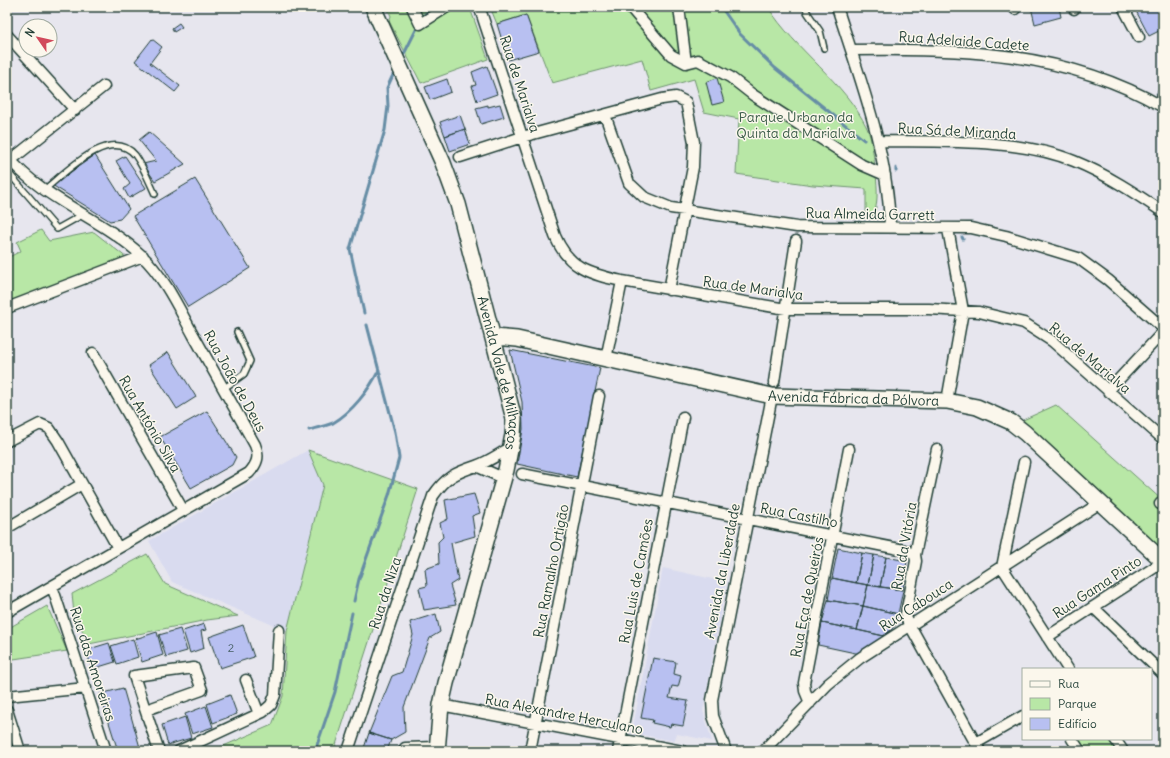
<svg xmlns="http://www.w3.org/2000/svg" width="1170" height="758" font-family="Delius,sans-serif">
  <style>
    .built { fill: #d9dbef }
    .green { fill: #b8e7a6; stroke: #6c926d }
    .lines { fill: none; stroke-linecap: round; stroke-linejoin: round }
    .stream { stroke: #668da5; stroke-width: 3 }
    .building { fill: #b8c0f1; stroke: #1f3d34 }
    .lane-casing { stroke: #1f3d34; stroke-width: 8 }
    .street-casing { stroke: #1f3d34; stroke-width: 13 }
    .secondary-casing { stroke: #1f3d34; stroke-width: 18 }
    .lane { stroke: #fbf7ec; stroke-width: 5 }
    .street { stroke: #fbf7ec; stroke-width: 10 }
    .secondary { stroke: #fbf7ec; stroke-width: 15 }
    .labels { text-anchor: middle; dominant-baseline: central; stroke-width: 3; stroke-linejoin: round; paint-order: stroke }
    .number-label { font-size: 12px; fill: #455e63 }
    .street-label { font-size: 14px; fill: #1f3d34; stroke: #fbf7ec }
    .park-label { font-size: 14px; fill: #3e5f4b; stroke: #fbf7ec }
  </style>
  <rect width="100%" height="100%" fill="#e7e6ee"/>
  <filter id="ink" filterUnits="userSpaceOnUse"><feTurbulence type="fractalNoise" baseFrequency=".025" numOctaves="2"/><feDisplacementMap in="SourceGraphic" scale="8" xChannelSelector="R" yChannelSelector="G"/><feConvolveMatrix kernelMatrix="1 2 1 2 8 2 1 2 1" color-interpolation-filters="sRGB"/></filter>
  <g filter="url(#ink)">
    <path class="built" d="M308 450 323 485 287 631 172 582 149 541Z
      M663 568 726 582 703 711 712 741 677 734 674 741 632 733Z"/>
    <path class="green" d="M387 7H474L470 8 488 59 421 83 389 21 391 16Z
      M490 7H768C795 50 845 82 867 128 872 139 873 154 875 166 877 183 879 199 874 215L866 217V189L813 185 736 174 739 119 704 112 694 79 651 91 642 59 552 83 526 15 497 24Z
      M41 230 49 241 94 232 132 262 7 306V258L21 251 17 242Z
      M1056 405 1163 501V550L1023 420Z
      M308 450 418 489 334 751H212L272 725 283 696 287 631 323 485Z
      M147 554 165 584 238 616 207 620 89 644 74 614 72 594Z
      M47 606 67 651 7 660V629Z
      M1079 739H1108L1116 751H1087Z"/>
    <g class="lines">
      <path class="stream" d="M721 7 740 34 775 68 864 140
        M422 19 424 15 434 7
        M404 54 418 26
        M896 168V171
        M962 237 963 239
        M364 313 350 249 385 130 388 106 387 88 393 75
        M309 430C317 428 326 426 333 423 352 412 369 390 379 370
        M354 601 359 579 389 495 399 458 395 432 367 325
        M315 751 335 692 352 613"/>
    </g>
    <path class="building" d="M1031 7H1059L1061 17 1035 24Z
      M1134 7H1163V29L1149 36Z
      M526 15 539 51 508 60 497 24Z
      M179 23 182 27 174 32 172 28Z
      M152 39 162 47 150 63 180 86 175 92 135 61Z
      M487 66 497 94 477 101 472 86 476 85 472 72Z
      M717 78 724 102 712 105 706 82Z
      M447 79 451 92 430 100 425 87Z
      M1163 84V99L1156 94Z
      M500 104 504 117 481 124 476 108 488 105V107Z
      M460 115 465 129 445 136 440 122Z
      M465 129 470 144 450 151 445 136Z
      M149 132 185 164 155 181 143 164 156 161 139 140Z
      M95 155 129 209 120 219 110 221 52 185Z
      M125 156 146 188 129 198 124 189 130 184 116 161Z
      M195 179 250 268 188 307 133 216Z
      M510 350 600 368 577 477 517 464 523 429 522 402Z
      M168 352 196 397 177 409 149 365Z
      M207 411 236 457 232 465 191 488 160 437Z
      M474 494 480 513 472 516 475 536 451 543 458 580 450 585 456 605 424 610 419 588 427 586 425 569 439 564 438 542 443 537 440 523 448 519 445 500Z
      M838 548 862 553 856 583 832 578Z
      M862 553 874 555 868 585 856 583Z
      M874 555 886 557 880 587 868 585Z
      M886 557 907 561 903 590 880 587Z
      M832 578 868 585 863 606 828 600Z
      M868 585 903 590 898 614 863 606Z
      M828 600 863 606 857 630 822 623Z
      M863 606 898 614 895 626 884 636 857 630Z
      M436 614 440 632 430 638 404 707 405 732 391 740 369 733 392 676 402 672 413 635 410 622Z
      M822 623 857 630 884 636 860 654 818 645Z
      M204 624 206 630 201 631 204 648 190 653 183 631Z
      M243 625 254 657 220 668 209 637Z
      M180 629 187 651 166 657 159 635Z
      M157 632 163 655 142 662 135 639Z
      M133 639 138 657 117 664 111 646Z
      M109 643 115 662 92 669 86 650Z
      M653 658 676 662 674 674 681 676 678 687 672 686 669 698 688 701 683 726 671 724 670 727 652 723 653 720 641 718Z
      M123 688 141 751H118L100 694Z
      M230 695 237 714 213 723 207 704Z
      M206 706 213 727 192 734 185 714Z
      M185 717 191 738 168 745 162 725Z
      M369 733 391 740 387 751H363Z"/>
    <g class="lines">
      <defs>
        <path id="lane" d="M806 7 807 12 820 31 824 48
          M7 171 57 229 82 215
          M44 190C64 174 110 125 135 155 143 166 149 181 155 194
          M223 389 244 374 250 361 237 332"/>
        <path id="street" d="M412 7 420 24 447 7
          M630 7 671 55 686 63
          M679 7 686 63
          M837 7C860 79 888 151 890 227
          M1014 7 1015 9
          M1074 7V9
          M1123 7 1139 37
          M480 9 555 236C569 269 590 274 622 281L786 309H929L979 312 1024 323 1052 341 1163 439
          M7 35 75 110
          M851 50C959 48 1067 51 1163 107
          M686 63 698 60 730 77 753 95 862 165 885 175
          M605 115 629 183 644 197 671 208 797 227 971 228 1006 236 1078 258 1108 280 1163 328
          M879 141C938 142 1019 138 1074 161 1106 174 1135 193 1163 212
          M7 156C43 200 100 217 141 255 164 276 179 309 194 336 214 372 235 409 255 445 260 457 257 464 249 473L7 612
          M460 157 522 137 662 99 676 97 686 102 694 142 693 167 669 290
          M11 160 104 86
          M7 308 143 256
          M93 353 183 510
          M606 359 622 281
          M774 382 796 241
          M1108 391 1163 332
          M947 401 963 311 948 229
          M7 441 40 424 49 428 58 441 118 548
          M937 449 915 555 916 561 906 614 907 620 980 751
          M1024 462 1002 567 1068 669
          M476 466 503 478
          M522 474 904 550 915 555
          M1160 504 1163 501
          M7 528 82 484
          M52 586 106 751
          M1093 607 1163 674
          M1047 637 1163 562
          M246 680 259 714
          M7 696 86 688
          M810 703 805 691 804 683 849 449
          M441 705 682 751
          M7 710 20 751
          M146 710 202 690 194 668 134 676 159 751
          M1072 739 1080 751
          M1115 739 1123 751
          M976 743 1023 716
          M179 751 263 712 271 705 275 695 279 630
          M348 751 433 496C446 477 455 473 476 466 488 462 499 454 510 448
          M405 751V748L437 747
          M530 751 599 396
          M618 751 683 417
          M726 751 713 716 712 700 772 396
          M763 751 828 684 860 658 1100 503"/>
        <g id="secondary">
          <path id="s1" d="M373 7 443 163 458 204 514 419 513 435 506 470 446 683 441 705 437 751"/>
          <path id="s2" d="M494 337 517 339 772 396 947 401 977 407 1011 422 1025 433 1163 561"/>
        </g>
      </defs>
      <use href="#lane" class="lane-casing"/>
      <use href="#street" class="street-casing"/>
      <use href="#secondary" class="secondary-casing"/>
      <use href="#lane" class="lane"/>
      <use href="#street" class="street"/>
      <use href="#secondary" class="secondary"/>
    </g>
  </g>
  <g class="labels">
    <g class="number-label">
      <text x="231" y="647">2</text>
    </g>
    <g class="street-label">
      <text transform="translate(964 41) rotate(4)">Rua Adelaide Cadete</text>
      <text transform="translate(520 84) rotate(72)">Rua de Marialva</text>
      <text transform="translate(957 131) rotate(3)">Rua Sá de Miranda</text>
      <text transform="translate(870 214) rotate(1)">Rua Almeida Garrett</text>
      <text transform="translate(753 288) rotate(8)">Rua de Marialva</text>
      <text transform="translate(1090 358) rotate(40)">Rua de Marialva</text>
      <text stroke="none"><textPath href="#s1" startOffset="389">Avenida Vale de Milhaços</textPath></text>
      <text transform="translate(235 381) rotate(61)">Rua João de Deus</text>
      <text stroke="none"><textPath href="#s2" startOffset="366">Avenida Fábrica da Pólvora</textPath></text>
      <text transform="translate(150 424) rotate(60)">Rua António Silva</text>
      <text transform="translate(799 515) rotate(11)">Rua Castilho</text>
      <text transform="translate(904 546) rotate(-80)">Rua da Vitória</text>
      <text transform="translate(551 571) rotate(-79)">Rua Ramalho Ortigão</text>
      <text transform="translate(722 571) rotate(-79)">Avenida da Liberdade</text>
      <text transform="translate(636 581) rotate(-79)">Rua Luis de Camões</text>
      <text transform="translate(1097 587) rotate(-33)">Rua Gama Pinto</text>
      <text transform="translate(385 593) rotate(-72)">Rua da Niza</text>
      <text transform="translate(807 597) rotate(-79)">Rua Eça de Queirós</text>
      <text transform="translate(916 605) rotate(-33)">Rua Cabouca</text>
      <text transform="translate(93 664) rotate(72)">Rua das Amoreiras</text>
      <text transform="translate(564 714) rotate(11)">Rua Alexandre Herculano</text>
    </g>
    <g class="park-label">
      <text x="796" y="117">Parque Urbano da<tspan x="796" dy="16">Quinta da Marialva</tspan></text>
    </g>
  </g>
  <rect width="1170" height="758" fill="none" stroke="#fbf7ec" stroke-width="24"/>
  <rect x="12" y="12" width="1146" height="734" fill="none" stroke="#1f3d34" stroke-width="1.5" filter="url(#ink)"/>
  <rect x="1022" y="668" width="130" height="72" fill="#fbf7ec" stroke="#a3ada2"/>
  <rect x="1030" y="681" width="20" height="6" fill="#fbf7ec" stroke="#a3ada2"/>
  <text x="1058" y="688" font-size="12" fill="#1f3d34">Rua</text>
  <rect x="1030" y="698" width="20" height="12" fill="#b8e7a6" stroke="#a3ada2"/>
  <text x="1058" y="708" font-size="12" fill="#1f3d34">Parque</text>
  <rect x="1030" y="718" width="20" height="12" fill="#b8c0f1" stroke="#a3ada2"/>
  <text x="1058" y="728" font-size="12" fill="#1f3d34">Edifício</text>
  <g transform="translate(38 38) rotate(304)"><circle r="19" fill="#fbf7ec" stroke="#a3ada2"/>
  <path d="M0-3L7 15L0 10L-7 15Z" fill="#d1495b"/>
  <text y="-6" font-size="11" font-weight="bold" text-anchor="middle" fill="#1f3d34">N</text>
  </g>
</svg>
